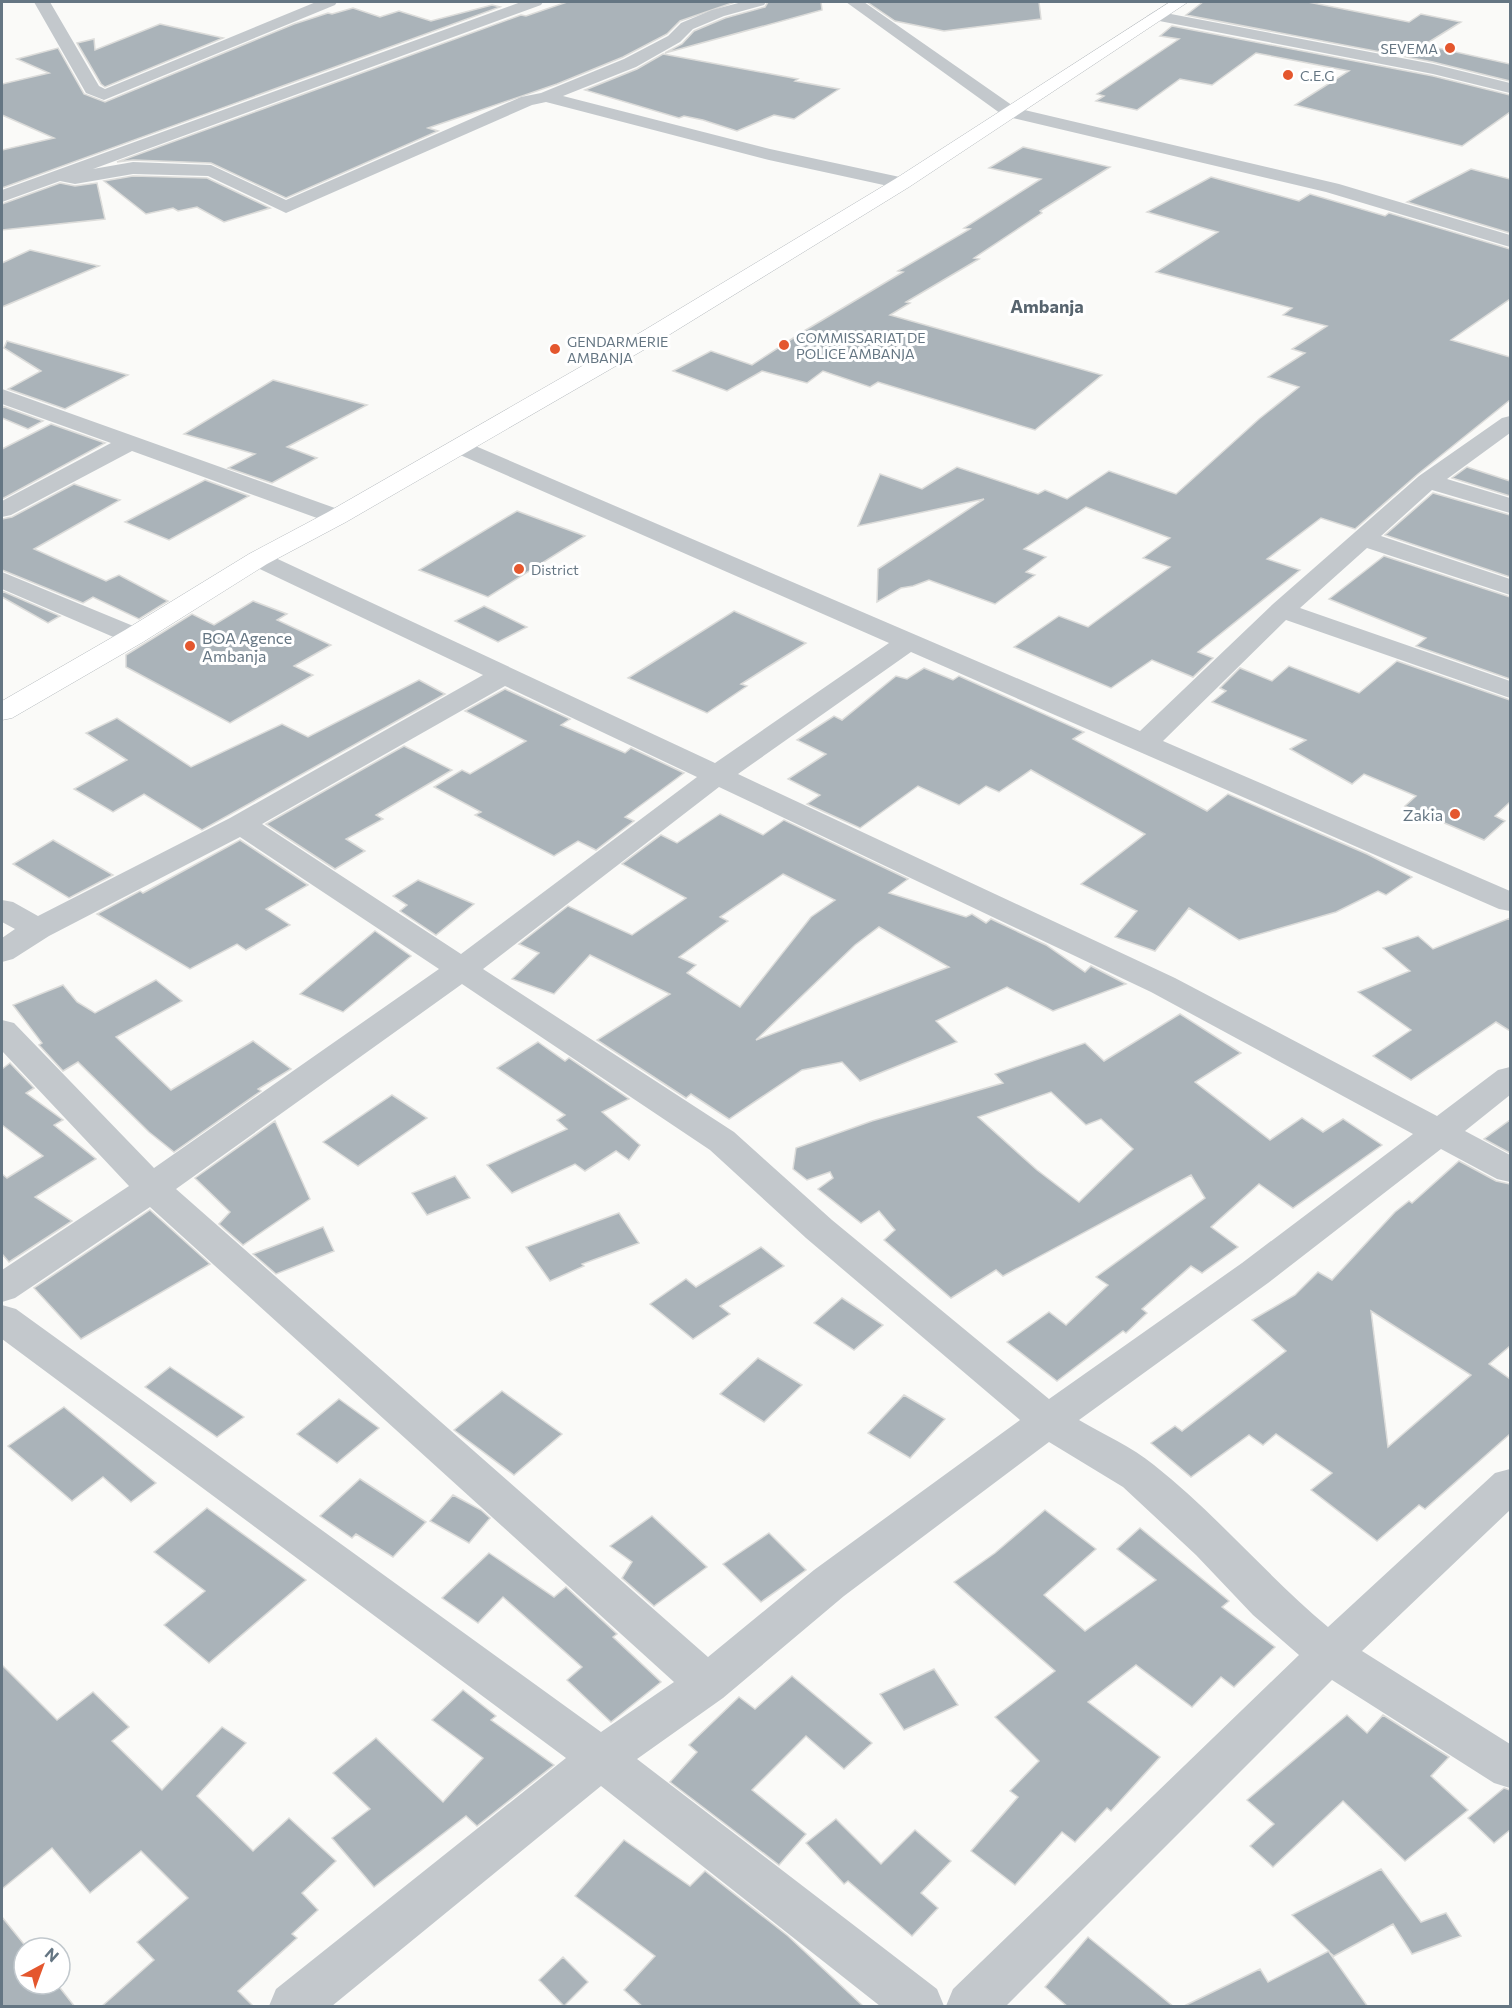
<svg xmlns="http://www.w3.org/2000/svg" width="1512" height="2008" font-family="Commissioner,sans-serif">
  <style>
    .building { fill: #aab3b9; stroke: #dcdcda; stroke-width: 1.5; fill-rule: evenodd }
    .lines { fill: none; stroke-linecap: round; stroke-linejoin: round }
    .primary-casing { stroke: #b5babe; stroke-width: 1 }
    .street { fill: #c3c8cc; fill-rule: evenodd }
    .primary { fill: #fff; fill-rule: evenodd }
    .poi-dot { fill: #e4572e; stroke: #fff; stroke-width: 2 }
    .labels { text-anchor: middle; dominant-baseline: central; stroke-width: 6; stroke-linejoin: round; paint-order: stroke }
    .far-poi-label { font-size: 14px; fill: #657683; stroke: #fff; text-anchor: start }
    .poi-label { font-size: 16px; fill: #657683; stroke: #fff; text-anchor: start }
    .far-district-label { font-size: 18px; font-weight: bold; fill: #57646e; stroke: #fff }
  </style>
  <rect width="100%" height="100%" fill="#fafaf8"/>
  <path class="building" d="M567 2H735L680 21 667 34 623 57 557 84 428 128 438 131 286 198 211 163 133 160 117 162 521 15 526 16Z
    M768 2H821L822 10 665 53 682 44 694 31 725 18 765 7Z
    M867 2H1039L1041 19 944 31 895 21Z
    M1203 2H1308L1409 22 1421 14 1461 22 1424 45 1510 64V81L1433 62 1186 15Z
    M492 5 500 7 2 188V150L54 138 2 115V84L49 73 17 59 58 48 84 94 105 102 294 24 328 13 332 14 353 8 380 17 399 11 431 21Z
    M160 24 223 38 105 87 101 84 77 43 94 39 95 50Z
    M1172 26 1433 76 1510 95V112L1462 146 1295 105 1349 71 1256 53 1212 85 1180 79 1137 110 1096 101 1104 96 1097 94 1179 39 1160 36Z
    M663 54 798 79 795 81 839 89 794 119 774 115 737 131 703 120 684 116 679 118 585 90 637 69Z
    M1023 147 1110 167 1040 211 1042 213 974 258 979 259 906 302 910 303 890 315 1102 375 1035 430 878 382 870 387 823 371 807 383 762 371 727 391 673 371 711 351 752 365 804 331 903 272 898 271 970 229 964 228 1041 179 989 168Z
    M1471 169 1510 179V233L1407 202Z
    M133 176 207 178 270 208 224 222 197 207 178 211 173 208 146 214 104 181Z
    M1211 177 1299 201 1310 194 1385 216 1389 213 1510 249V299L1451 340 1510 357V400L1418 474 1355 529 1321 518 1267 559 1300 570 1198 652 1213 658 1193 677 1152 660 1111 688 1014 647 1059 616 1088 627 1170 567 1143 558 1170 538 1086 507 1024 549 1046 557 1026 572 1035 575 995 604 929 580 913 586 901 588 877 602 878 569 984 499 858 526 880 474 922 489 957 467 1038 494 1045 490 1067 499 1109 471 1176 494 1259 419 1299 387 1268 377 1305 353 1292 349 1327 326 1283 315 1292 308 1156 272 1218 232 1147 212Z
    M60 183 75 186 97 183 105 219 2 230V204Z
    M30 250 99 266 2 307V263Z
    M7 341 128 375 65 409 8 389 41 371 4 348Z
    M273 380 367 405 287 447 317 458 272 483 228 468 255 454 184 434Z
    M2 406 43 421 28 429 2 418Z
    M51 424 105 443 2 499V449Z
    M1467 467 1510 481V496L1452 478Z
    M205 480 249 496 169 540 125 522Z
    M74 484 120 500 34 549 106 581 119 575 168 601 139 619 93 597 83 603 2 570V519L12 517Z
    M1433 493 1510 515V577L1385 535Z
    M517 511 585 536 488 597 419 570Z
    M1384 556 1510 597V679L1416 646 1426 638 1329 599Z
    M2 591 60 616 48 623 2 597Z
    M253 601 287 614 277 620 331 645 294 666 313 675 230 723 126 667V655L192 614 214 625Z
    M484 606 527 627 498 642 455 621Z
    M734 611 806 643 741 684 747 686 707 713 628 678Z
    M1397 661 1510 700V802L1495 816 1505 821 1484 840 1405 806 1416 796 1364 774 1352 784 1290 749 1306 740 1212 702 1226 691 1220 688 1240 668 1272 681 1289 666 1359 693Z
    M924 668 953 680 959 676 1084 732 1073 739 1207 811 1228 794 1367 854 1412 877 1386 895 1378 891 1336 912 1239 940 1189 908 1155 951 1115 937 1137 911 1081 884 1145 834 1031 770 999 792 986 786 959 805 918 786 860 828 807 804 820 795 788 779 826 754 797 740 834 716 842 720 896 676 907 679Z
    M419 680 445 694 202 830 144 794 113 812 74 789 127 760 86 733 117 718 191 767 282 724 308 737Z
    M505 689 570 719 561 725 625 753 631 748 684 773 625 817 634 821 596 850 578 841 554 856 475 815 481 812 434 787 462 770 470 774 526 741 465 711Z
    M404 746 452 770 376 815 383 819 346 839 365 851 335 869 266 824Z
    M720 814 763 835 784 820 908 879 889 893 966 917 972 914 986 923 991 919 1046 945 1085 972 1091 966 1126 984 1053 1011 1007 987 936 1021 957 1042 860 1081 842 1062 802 1070 729 1119 691 1094 686 1098 597 1040 670 994 590 955 554 994 512 979 539 953 519 944 568 906 632 935 686 898 622 864 661 835 677 843ZM783 874 835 900 811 917 740 1007 687 973 696 965 679 957 728 921 720 917ZM879 927 949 967 756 1040 855 945Z
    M53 840 113 875 69 898 13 864Z
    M240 840 308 885 266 909 290 925 246 950 237 944 190 969 97 914 140 891 143 893Z
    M418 880 474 904 436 935 400 911 407 905 393 896Z
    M1510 918V1031L1496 1022 1411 1080 1373 1056 1411 1030 1358 992 1410 971 1383 948 1418 936 1433 949Z
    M375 931 411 956 343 1012 300 994Z
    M156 980 182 1001 116 1037 171 1090 253 1041 291 1069 258 1089 261 1091 174 1152 149 1132 78 1062 63 1071 39 1045 42 1043 13 1005 63 985 77 1002 95 1013Z
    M1180 1014 1241 1053 1195 1082 1270 1140 1302 1118 1323 1132 1343 1119 1382 1145 1293 1208 1259 1184 1211 1227 1238 1247 1202 1273 1191 1266 1142 1309 1147 1313 1126 1333 1123 1331 1057 1381 1007 1342 1049 1312 1066 1325 1108 1285 1096 1277 1205 1198 1191 1175 1003 1276 996 1270 951 1298 884 1240 895 1230 879 1211 861 1223 818 1189 833 1178 830 1172 807 1180 793 1169 796 1148 872 1121 1003 1083 995 1074 1085 1043 1104 1061ZM1051 1092 1086 1125 1101 1119 1133 1149 1079 1202 1037 1170 978 1117Z
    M538 1042 565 1061 569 1058 629 1099 602 1112 640 1145 629 1160 616 1151 585 1171 575 1164 512 1193 487 1165 567 1129 557 1120 565 1115 497 1068Z
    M10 1063 34 1088 26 1093 63 1120 54 1125 96 1159 35 1197 72 1221 9 1262 2 1254V1174L7 1178 43 1156 2 1125V1069Z
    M392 1095 427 1118 358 1166 323 1142Z
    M1510 1120V1153L1484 1139Z
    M275 1121 310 1199 243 1245 219 1224 230 1212 195 1178Z
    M1459 1161 1496 1181 1510 1184V1346L1489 1364 1510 1379V1434L1425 1509 1419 1505 1377 1541 1311 1490 1332 1473 1276 1434 1263 1445 1249 1435 1191 1477 1151 1443 1175 1426 1182 1431 1286 1351 1252 1320 1295 1295 1318 1272 1332 1280 1395 1212 1409 1201 1412 1203ZM1371 1311 1471 1375 1388 1447Z
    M455 1176 470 1198 427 1215 412 1193Z
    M150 1210 210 1264 81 1339 34 1288Z
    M619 1213 639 1243 582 1264 584 1266 550 1281 526 1247Z
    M323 1227 334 1251 276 1274 253 1254Z
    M761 1247 784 1266 720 1306 730 1314 693 1339 650 1304 686 1279 696 1287Z
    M842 1298 883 1325 854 1350 814 1323Z
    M758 1358 802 1385 764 1422 720 1394Z
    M170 1367 244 1417 217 1437 145 1387Z
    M502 1391 562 1434 514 1475 454 1430Z
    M904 1395 945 1419 910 1458 868 1433Z
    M339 1399 379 1428 337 1463 297 1434Z
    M64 1407 156 1483 131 1502 103 1477 72 1501 8 1446Z
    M360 1479 426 1522 393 1557 356 1534 352 1538 320 1516Z
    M453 1495 481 1510 490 1518 469 1543 430 1521Z
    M207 1508 306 1580 209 1663 164 1625 205 1591 154 1552Z
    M1045 1510 1096 1549 1044 1595 1085 1631 1156 1580 1117 1549 1140 1528 1229 1601 1222 1607 1275 1647 1234 1687 1221 1677 1192 1707 1136 1665 1088 1702 1160 1757 1111 1811 1107 1808 1075 1842 1062 1832 1015 1885 971 1851 1018 1797 1010 1791 1039 1761 995 1717 1055 1671 954 1582 995 1553Z
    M652 1516 707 1567 654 1606 622 1578 632 1562 610 1546Z
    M769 1533 806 1570 761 1602 723 1564Z
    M489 1553 554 1597 566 1587 617 1634 613 1637 661 1682 611 1722 567 1680 582 1667 503 1597 478 1623 442 1598Z
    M2 1665 57 1720 93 1692 129 1727 112 1741 162 1790 222 1727 246 1743 197 1796 253 1851 289 1818 336 1861 302 1893 318 1910 292 1934 297 1938 238 1991 254 2007H101L154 1960 137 1942 188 1898 141 1851 90 1893 52 1848 2 1889Z
    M934 1669 958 1705 904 1730 880 1694Z
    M792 1676 872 1743 844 1769 806 1736 752 1790 806 1834 779 1865 670 1782 697 1752 689 1745 739 1697 755 1709Z
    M463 1690 496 1716 491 1720 554 1765 477 1826 466 1816 374 1887 332 1838 370 1809 333 1773 376 1738 443 1802 483 1758 432 1720Z
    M1347 1715 1367 1733 1383 1715 1449 1757 1431 1776 1468 1810 1405 1861 1343 1801 1273 1867 1250 1846 1274 1824 1247 1800Z
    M1504 1788 1510 1790V1830L1494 1843 1468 1818Z
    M836 1819 881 1864 915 1830 951 1861 921 1893 938 1908 912 1936 848 1881 844 1884 806 1843Z
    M624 1840 690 1886 705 1871 788 1936 864 2007H643L624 1990 655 1956 575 1896Z
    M1381 1869 1421 1922 1446 1913 1461 1936 1412 1954 1393 1924 1334 1956 1329 1952 1368 2007H1182L1260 1969 1268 1982 1329 1951 1292 1915Z
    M2 1917 27 1948H24V1984H57L75 2007H2Z
    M1088 1937 1174 2007H1068L1045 1987Z
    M563 1957 588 1982 564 2006 539 1980Z"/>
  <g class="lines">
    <defs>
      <path id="primary" d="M1170 2H1188L909 187 659 341 346 522 267 564 143 642 12 718 2 720V701L125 630 249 554 328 512 643 331 895 179Z"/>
    </defs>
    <use href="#primary" class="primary-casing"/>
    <path class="street" d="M34 2H50L99 86 105 89 316 2H337L335 5 104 100 86 93Z
      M521 2H543L541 5 93 169 133 162 211 165 286 200 521 97 541 93 624 59 668 36 681 23 712 10 742 2H766L764 5 724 16 693 29 680 42 636 67 563 96 770 149 909 179 911 183 902 189 769 160 546 102 532 105 286 213 208 176 133 174 75 184 60 181 2 202V190Z
      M846 2H864L1016 108 1339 184 1510 235V247L1326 192 1004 116Z
      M1155 11 1433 64 1510 83V93L1433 74 1149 19 1147 16Z
      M2 389 346 512 349 517 346 522 337 524 328 522 132 451 11 515 2 517V501L111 443 2 404Z
      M1510 416V433L1447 479 1510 498V513L1432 490 1381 536 1510 579V595L1367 548 1300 608 1510 681V698L1286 620 1163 741 1510 891V911L1499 909 911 652 738 774 1175 978 1437 1116 1498 1070 1510 1067V1095L1465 1131 1510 1155V1182L1497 1179 1441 1149 1268 1283 1079 1420C1103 1434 1132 1447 1154 1465 1216 1514 1267 1576 1328 1627L1495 1473 1510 1469V1510L1362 1651 1510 1744V1788L1494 1783 1332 1680 1006 2006H946L953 1989 1299 1655 1253 1615 1196 1555 1123 1487 1049 1442 844 1596 723 1698 637 1759 937 1989 944 2006H880L601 1786 332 2006H269L276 1989 566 1758 2 1339V1305L16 1309 601 1732 674 1682 150 1207 15 1298 2 1302V1270L129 1186 2 1051V1020L14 1023 154 1168 439 969 240 837 49 936 13 959 2 962V938L15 929 2 922V900L13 902 38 916 230 818 483 675 249 564 245 559 249 554 258 551 267 554 715 763 889 643 451 451 447 446 451 441 459 439 1140 731 1273 604 1419 476 1502 418ZM505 686 697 777 461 954 262 824ZM719 787 1151 992 1413 1134 1242 1263 1049 1399 832 1220 734 1132 483 969ZM462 984 710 1150 806 1238 1020 1420 814 1570 708 1657 176 1189Z
      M2 572 143 630 147 636 143 642 134 644 125 642 2 589Z"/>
    <use href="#primary" class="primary"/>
  </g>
  <g class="poi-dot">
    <circle cx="1450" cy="48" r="6"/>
    <circle cx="1288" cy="75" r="6"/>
    <circle cx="784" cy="345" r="6"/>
    <circle cx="555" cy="349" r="6"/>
    <circle cx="519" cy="569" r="6"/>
    <circle cx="190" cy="646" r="6"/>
    <circle cx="1455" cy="814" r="6"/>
  </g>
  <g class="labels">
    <g class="far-poi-label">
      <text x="1438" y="48" text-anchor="end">SEVEMA</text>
      <text x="1300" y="75">C.E.G</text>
      <text x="796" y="337">COMMISSARIAT DE<tspan x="796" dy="16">POLICE AMBANJA</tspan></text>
      <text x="567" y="341">GENDARMERIE<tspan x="567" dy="16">AMBANJA</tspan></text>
      <text x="531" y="569">District</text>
    </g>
    <g class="poi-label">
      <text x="202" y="637">BOA Agence<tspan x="202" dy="18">Ambanja</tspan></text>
      <text x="1443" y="814" text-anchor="end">Zakia</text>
    </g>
    <g class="far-district-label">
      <text x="1047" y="306">Ambanja</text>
    </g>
  </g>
  <rect width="1512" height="2008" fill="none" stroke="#657683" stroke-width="6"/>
  <g transform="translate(42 1966) rotate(41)"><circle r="28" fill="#ffffff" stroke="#c1c8cd" stroke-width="1.5"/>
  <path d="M0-4.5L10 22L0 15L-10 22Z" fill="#e4572e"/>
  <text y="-9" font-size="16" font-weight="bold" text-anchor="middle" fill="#657683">N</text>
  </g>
</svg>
